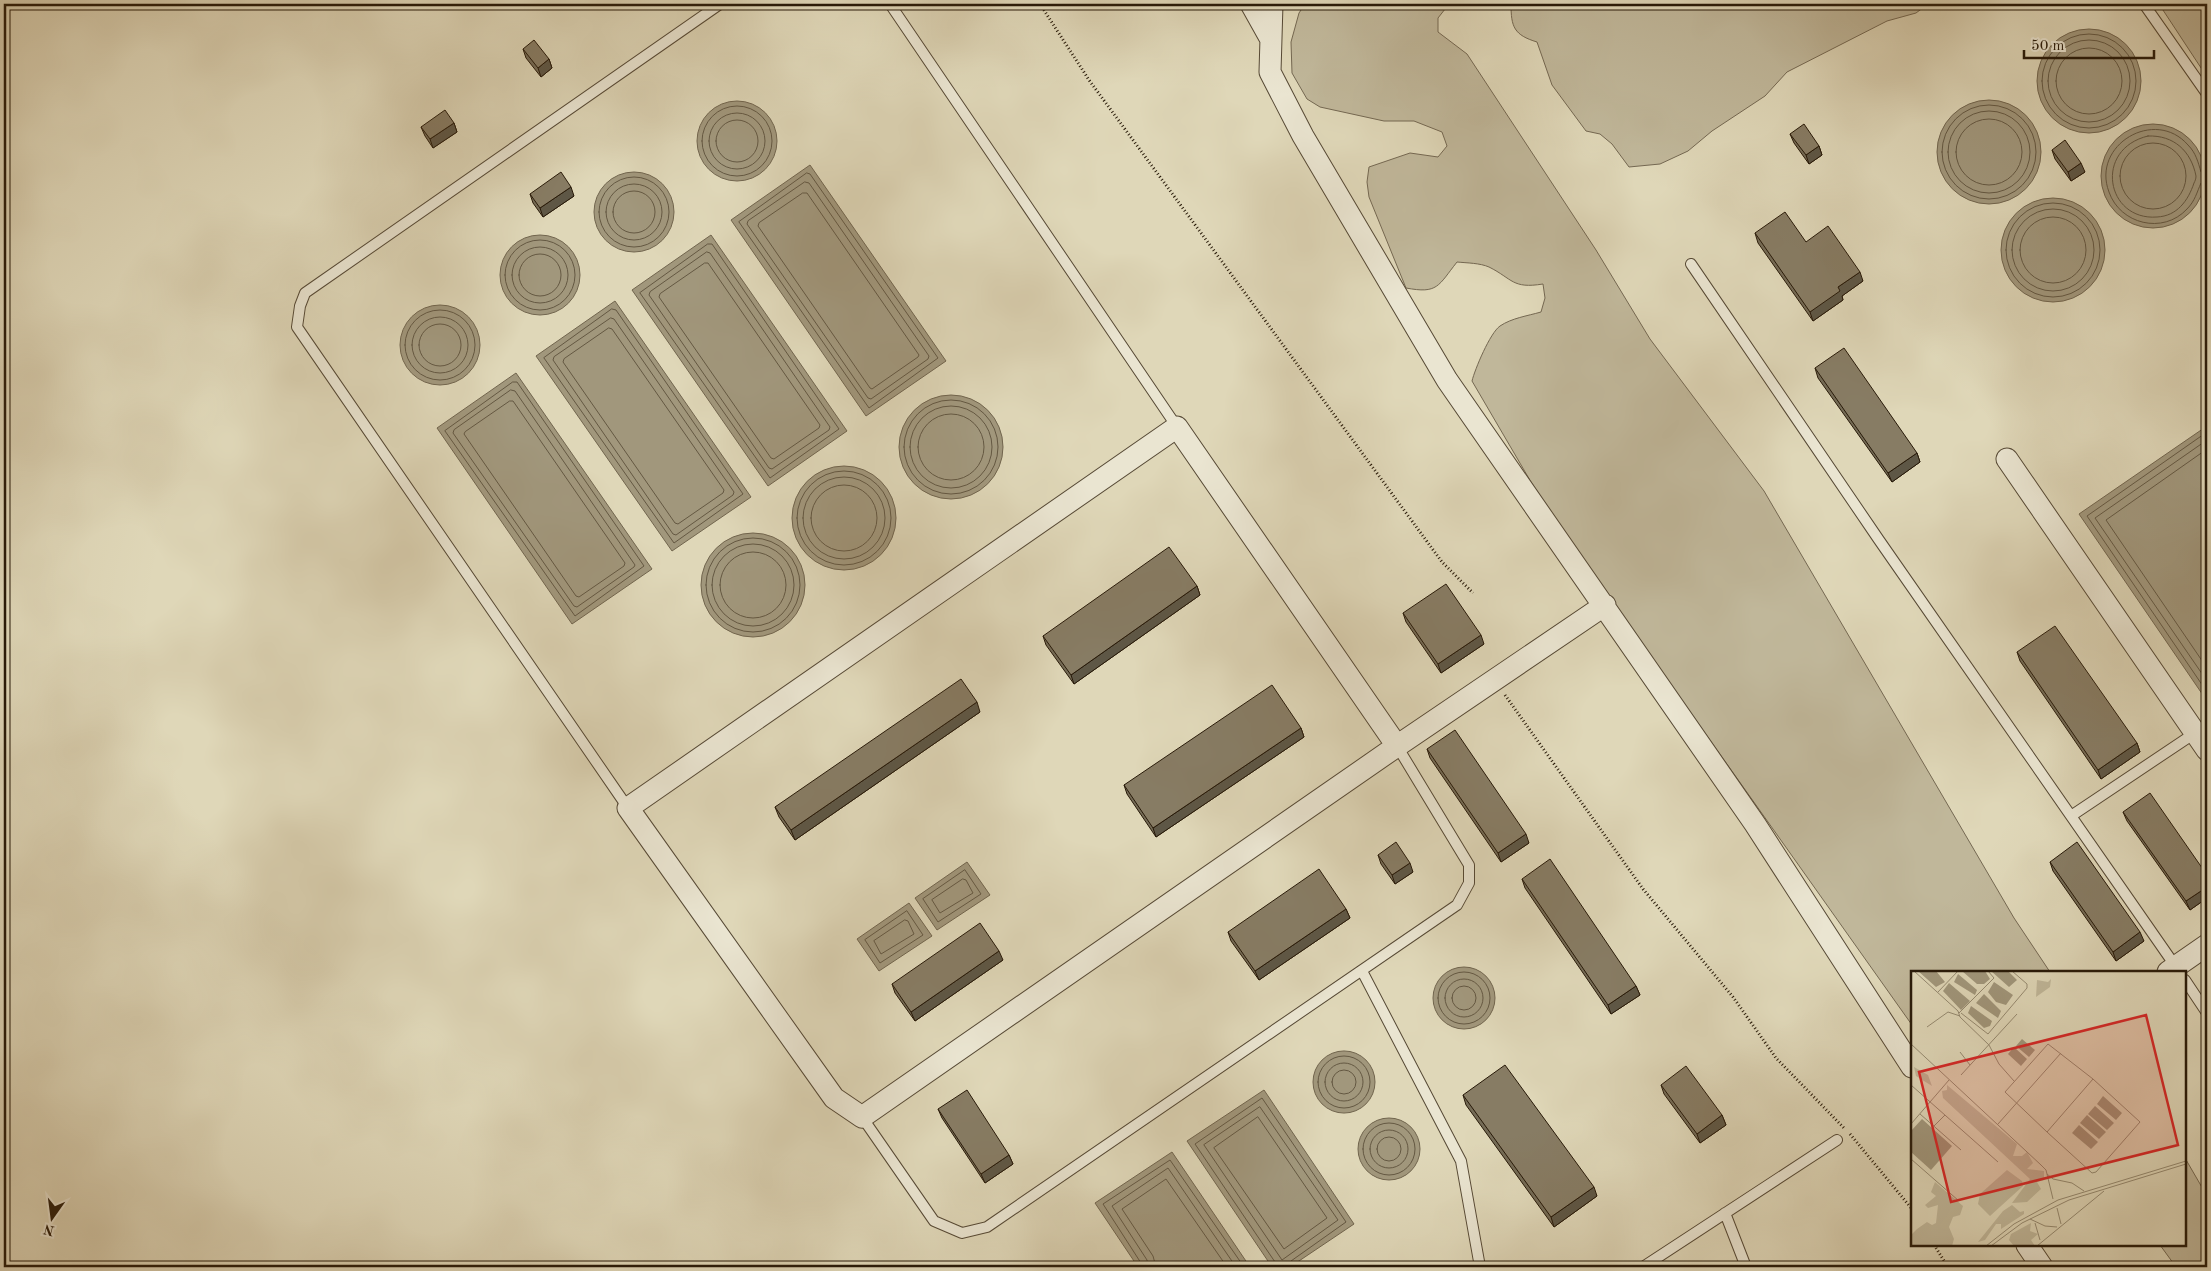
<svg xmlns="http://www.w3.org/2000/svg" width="2211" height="1271" font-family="'Old Standard TT',serif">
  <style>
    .green { fill: #c0b79a; stroke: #746852 }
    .water { fill: #a1977c; stroke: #71654e }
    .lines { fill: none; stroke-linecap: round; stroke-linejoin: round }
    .shore { stroke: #645842; stroke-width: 1 }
    .lane-casing { stroke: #564935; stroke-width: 12 }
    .street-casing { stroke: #564935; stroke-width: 23 }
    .path { stroke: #281a09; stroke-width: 3; stroke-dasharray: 1 2.5; stroke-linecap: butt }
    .lane { stroke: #eae5d1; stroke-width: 10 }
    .street { stroke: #eae5d1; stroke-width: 21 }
    .wall { fill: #746b56; stroke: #281a09 }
    .shaded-wall { fill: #5e5746; stroke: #281a09 }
    .building { fill: #877c64; stroke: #281a09 }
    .inset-road { fill: none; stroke: #968b72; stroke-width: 1 }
    .view { fill: #d62828; fill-opacity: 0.15; stroke: #d62828; stroke-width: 2.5 }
    .inset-edge { fill: none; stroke: #281a09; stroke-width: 2.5 }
  </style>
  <rect width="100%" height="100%" fill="#dfd7b8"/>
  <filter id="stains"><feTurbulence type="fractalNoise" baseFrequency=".004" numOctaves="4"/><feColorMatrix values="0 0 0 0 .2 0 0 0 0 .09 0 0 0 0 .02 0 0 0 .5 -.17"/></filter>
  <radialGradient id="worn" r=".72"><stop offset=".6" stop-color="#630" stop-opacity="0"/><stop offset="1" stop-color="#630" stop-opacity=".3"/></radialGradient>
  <path class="green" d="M1305 4H1449L1438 18V32L1467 54 1596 250 1650 339 1764 491 2014 918 2050 972H1912V1025L1585 564 1531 482 1472 381C1475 369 1490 333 1500 326 1512 318 1527 316 1541 312L1545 298 1543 284C1512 289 1513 279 1489 267 1480 263 1467 263 1457 262 1438 286 1438 294 1406 288L1369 197 1367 182 1369 167 1410 153 1438 157 1447 146 1442 132 1414 121H1384L1320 107 1307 99 1292 73 1291 42 1299 13Z
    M1511 4H1928L1916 13 1887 21 1787 72 1765 96 1712 131 1688 151 1660 164 1629 167 1612 144 1600 134 1586 131 1552 85 1537 42C1514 35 1511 27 1511 4Z
    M2159 4H2207V77Z
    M2185 1158 2207 1196V1267H2176L2160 1245H2185Z"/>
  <path class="water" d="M2037 81a52 52 0 1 1 104 0a52 52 0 1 1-104 0Z
    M1937 152a52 52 0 1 1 104 0a52 52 0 1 1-104 0Z
    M697 141a40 40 0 1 1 80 0a40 40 0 1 1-80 0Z
    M2101 176a52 52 0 1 1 104 0a52 52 0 1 1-104 0Z
    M810 165 946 361 866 416 731 220Z
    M594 212a40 40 0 1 1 80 0a40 40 0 1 1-80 0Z
    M2001 250a52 52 0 1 1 104 0a52 52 0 1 1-104 0Z
    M711 235 847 431 768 486 632 290Z
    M500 275a40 40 0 1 1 80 0a40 40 0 1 1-80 0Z
    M615 301 751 497 672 551 536 356Z
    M400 345a40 40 0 1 1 80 0a40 40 0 1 1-80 0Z
    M516 373 652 569 572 624 437 428Z
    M899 447a52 52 0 1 1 104 0a52 52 0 1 1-104 0Z
    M2207 426V701L2079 514Z
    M792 518a52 52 0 1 1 104 0a52 52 0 1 1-104 0Z
    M701 585a52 52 0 1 1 104 0a52 52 0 1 1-104 0Z
    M967 862 990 895 937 930 915 898Z
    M909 903 932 936 879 971 857 939Z
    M1433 998a31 31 0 1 1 62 0a31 31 0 1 1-62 0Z
    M1313 1082a31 31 0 1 1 62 0a31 31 0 1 1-62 0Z
    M1264 1090 1354 1224 1290 1267H1272L1187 1141Z
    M1358 1149a31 31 0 1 1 62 0a31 31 0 1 1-62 0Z
    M1172 1152 1250 1267H1138L1095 1203Z"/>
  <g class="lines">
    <path class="shore" d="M2042 81a47 47 0 1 1 94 0a47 47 0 1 1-94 0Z
      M2048 81a41 41 0 1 1 82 0a41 41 0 1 1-82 0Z
      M2056 81a33 33 0 1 1 66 0a33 33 0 1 1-66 0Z
      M1942 152a47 47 0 1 1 94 0a47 47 0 1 1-94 0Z
      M702 141a35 35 0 1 1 70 0a35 35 0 1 1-70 0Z
      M1948 152a41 41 0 1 1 82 0a41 41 0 1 1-82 0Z
      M709 141a28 28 0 1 1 56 0a28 28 0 1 1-56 0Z
      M1956 152a33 33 0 1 1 66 0a33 33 0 1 1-66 0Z
      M716 141a21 21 0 1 1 42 0a21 21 0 1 1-42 0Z
      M2148 136C2174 135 2191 151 2196 176 2196 179 2195 181 2194 183 2188 201 2177 216 2157 217 2106 221 2093 149 2148 136Z
      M2120 176a33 33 0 1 1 66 0a33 33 0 1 1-66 0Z
      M807 173 810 174 938 358 869 408 739 222Z
      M2207 175 2201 172C2198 162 2196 153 2188 145 2155 107 2091 145 2109 192 2120 224 2163 235 2187 209 2195 201 2197 192 2201 183L2207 180
      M599 212a35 35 0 1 1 70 0a35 35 0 1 1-70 0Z
      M805 182 809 183 929 356 928 359 871 399 868 398 747 224 748 221Z
      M606 212a28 28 0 1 1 56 0a28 28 0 1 1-56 0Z
      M613 212a21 21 0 1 1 42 0a21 21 0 1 1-42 0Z
      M803 193H807L919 355 918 357 872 389 870 388 758 226 759 223Z
      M2006 250a47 47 0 1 1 94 0a47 47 0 1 1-94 0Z
      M2012 250a41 41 0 1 1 82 0a41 41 0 1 1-82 0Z
      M2020 250a33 33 0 1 1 66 0a33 33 0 1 1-66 0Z
      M505 275a35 35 0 1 1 70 0a35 35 0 1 1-70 0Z
      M708 244H712L839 429 770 478 640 293Z
      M512 275a28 28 0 1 1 56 0a28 28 0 1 1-56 0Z
      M707 252 710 253 830 427 829 430 772 469 769 468 649 295 650 292Z
      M519 275a21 21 0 1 1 42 0a21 21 0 1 1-42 0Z
      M705 263H708L820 425 819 428 774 459 771 458 659 297 660 294Z
      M612 309 616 310 743 494 674 543 544 358Z
      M405 345a35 35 0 1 1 70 0a35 35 0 1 1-70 0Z
      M412 345a28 28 0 1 1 56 0a28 28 0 1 1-56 0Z
      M611 318 614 319 734 492 733 495 676 535 673 534 553 360 554 357Z
      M419 345a21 21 0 1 1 42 0a21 21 0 1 1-42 0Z
      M609 328 612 329 724 490 723 493 678 524 675 523 563 362 564 359Z
      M513 382H517L644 566 575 616 445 431Z
      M511 390 515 391 635 565 634 567 577 607 574 606 453 433 454 430Z
      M904 447a47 47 0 1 1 94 0a47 47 0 1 1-94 0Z
      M510 401H513L625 563 624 566 579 597 576 596 464 434 465 432Z
      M910 447a41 41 0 1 1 82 0a41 41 0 1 1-82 0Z
      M918 447a33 33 0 1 1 66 0a33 33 0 1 1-66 0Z
      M2207 432 2087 516 2207 692
      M2207 440 2095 518 2207 681
      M2207 449 2106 520 2207 668
      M797 518a47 47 0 1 1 94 0a47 47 0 1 1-94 0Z
      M803 518a41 41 0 1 1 82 0a41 41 0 1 1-82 0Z
      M811 518a33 33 0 1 1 66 0a33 33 0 1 1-66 0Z
      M706 585a47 47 0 1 1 94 0a47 47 0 1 1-94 0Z
      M712 585a41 41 0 1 1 82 0a41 41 0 1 1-82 0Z
      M720 585a33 33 0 1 1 66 0a33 33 0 1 1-66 0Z
      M965 870 981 894 938 922 923 899Z
      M963 879 966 880 973 893 940 913 932 900Z
      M907 911 923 935 880 963 865 940Z
      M905 920 908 921 914 934 881 954 874 941Z
      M1438 998a26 26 0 1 1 52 0a26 26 0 1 1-52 0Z
      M1445 998a19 19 0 1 1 38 0a19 19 0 1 1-38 0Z
      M1452 998a12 12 0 1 1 24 0a12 12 0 1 1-24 0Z
      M1318 1082a26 26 0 1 1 52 0a26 26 0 1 1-52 0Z
      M1325 1082a19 19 0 1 1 38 0a19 19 0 1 1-38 0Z
      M1332 1082a12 12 0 1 1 24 0a12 12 0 1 1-24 0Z
      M1260 1107 1338 1220 1282 1260 1204 1145Z
      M1258 1117 1327 1218 1284 1249 1214 1148Z
      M1363 1149a26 26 0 1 1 52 0a26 26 0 1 1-52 0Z
      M1370 1149a19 19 0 1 1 38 0a19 19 0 1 1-38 0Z
      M1377 1149a12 12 0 1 1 24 0a12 12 0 1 1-24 0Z
      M1142 1267 1141 1263 1103 1204 1170 1160 1244 1267
      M1148 1267 1147 1260 1112 1206 1168 1168 1236 1267
      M1156 1267 1153 1256 1122 1209 1166 1179 1227 1267
      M1276 1267 1275 1262 1195 1144 1262 1098 1346 1222 1291 1261 1288 1267"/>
    <defs>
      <path id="lane" d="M890 4 1177 427
        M2144 4 2207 94
        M1691 264 1879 540 2176 967
        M628 808 297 327 300 306 305 293 720 4
        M2071 816 2195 733
        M1362 971 1461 1161 1480 1267
        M2185 980 2207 1013
        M862 1117 934 1221 962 1233 987 1227 1457 905 1469 883V865L1397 746
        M1725 1213 1746 1267
        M1643 1267 1837 1140"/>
      <path id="street" d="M1251 4 1270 38
        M1272 4 1270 72 1303 136 1447 380 1755 824 1912 1067
        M2007 459 2207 750
        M1397 746 1177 427 628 808 834 1098 862 1117 1397 746 1605 605
        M2168 972 2207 945
        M2027 1245 2042 1267"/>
    </defs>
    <use href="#lane" class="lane-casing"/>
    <use href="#street" class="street-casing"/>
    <path class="path" d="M1040 4 1089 80 1442 562 1473 593
      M1505 695 1643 889 1733 997 1776 1058 1844 1128
      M1850 1134 1912 1209
      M1934 1245 1948 1267"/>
    <use href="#lane" class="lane"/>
    <use href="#street" class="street"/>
  </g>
  <path class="wall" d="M523 49 549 59 552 68 541 77 526 58Z
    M454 123 457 132 433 148 425 136 421 127Z
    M1790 134 1819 146 1822 155 1809 164 1794 143Z
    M2052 150 2085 172 2071 181 2055 159Z
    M530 194 574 196 543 217 533 203Z
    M1755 233 1806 242 1863 281 1842 296 1843 300 1813 321 1758 243Z
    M1815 368 1917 453 1920 462 1892 482 1818 378Z
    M1197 586 1200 595 1074 684 1046 645 1043 636Z
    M1403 613 1484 644 1441 673 1406 622Z
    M2017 652 2137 743 2140 752 2101 779 2020 661Z
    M980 712 795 840 779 817 775 807Z
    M1301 728 1304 737 1156 837 1127 794 1124 785Z
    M1427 749 1529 843 1501 862 1430 758Z
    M2123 812 2207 875V898L2190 910 2127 821Z
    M1378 855 1413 872 1395 884 1381 864Z
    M2050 862 2144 941 2116 961 2053 871Z
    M1522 879 1636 986 1640 995 1611 1014 1525 888Z
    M1346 909 1350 918 1259 980 1231 941 1228 932Z
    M1003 960 915 1021 895 993 892 984Z
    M1661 1085 1722 1115 1726 1125 1700 1143 1664 1094Z
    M1463 1095 1597 1196 1554 1227 1466 1105Z
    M938 1109 1009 1155 1013 1164 985 1183 942 1118Z"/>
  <path class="shaded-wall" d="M549 59 552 68 541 77 538 68Z
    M454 123 457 132 433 148 430 139Z
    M1819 146 1822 155 1809 164 1806 155Z
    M2081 163 2085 172 2071 181 2068 172Z
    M571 187 574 196 543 217 540 208Z
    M1860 272 1863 281 1842 296 1843 300 1813 321 1810 312 1838 287Z
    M1917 453 1920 462 1892 482 1888 473Z
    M1197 586 1200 595 1074 684 1071 675Z
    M1481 635 1484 644 1441 673 1438 664Z
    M977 702 980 712 795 840 791 830Z
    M1301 728 1304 737 1156 837 1153 828Z
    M2137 743 2140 752 2101 779 2098 770Z
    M1526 834 1529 843 1501 862 1498 853Z
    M1410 863 1413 872 1395 884 1392 875Z
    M2207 887V898L2190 910 2186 901Z
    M1346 909 1350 918 1259 980 1255 971Z
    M2140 932 2144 941 2116 961 2113 952Z
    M999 951 1003 960 915 1021 911 1012Z
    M1636 986 1640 995 1611 1014 1608 1005Z
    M1722 1115 1726 1125 1700 1143 1697 1134Z
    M1009 1155 1013 1164 985 1183 981 1174Z
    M1594 1187 1597 1196 1554 1227 1551 1217Z"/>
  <path class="building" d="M534 40 549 59 538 68 523 49Z
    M445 110 454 123 430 139 421 127Z
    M1804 124 1819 146 1806 155 1790 134Z
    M2065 140 2081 163 2068 172 2052 150Z
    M561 172 571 187 540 208 530 194Z
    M1785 212 1806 242 1828 226 1860 272 1838 287 1840 291 1810 312 1755 233Z
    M1844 348 1917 453 1888 473 1815 368Z
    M1169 547 1197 586 1071 675 1043 636Z
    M1446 584 1481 635 1438 664 1403 613Z
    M2055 626 2137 743 2098 770 2017 652Z
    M961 679 977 702 791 830 775 807Z
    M1272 685 1301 728 1153 828 1124 785Z
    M1455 730 1526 834 1498 853 1427 749Z
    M2150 793 2207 875V887L2186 901 2123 812Z
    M1396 842 1410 863 1392 875 1378 855Z
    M2077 842 2140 932 2113 952 2050 862Z
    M1550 859 1636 986 1608 1005 1522 879Z
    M1319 869 1346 909 1255 971 1228 932Z
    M980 923 999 951 911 1012 892 984Z
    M1505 1065 1594 1187 1551 1217 1463 1095Z
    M1686 1066 1722 1115 1697 1134 1661 1085Z
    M967 1090 1009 1155 981 1174 938 1109Z"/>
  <g transform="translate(1911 971)">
    <rect width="275" height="275" fill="#dfd7b8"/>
    <path d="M140 8 139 16 125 26 126 9 137 11ZM3 96 17 104 21 115 5 105ZM36 114 106 173 102 185H111L116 181 122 192 116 198 133 200V209L126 211 130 218 116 231 101 232 119 208 32 127 31 120 36 119ZM96 199 111 210 112 215 79 245 67 233 69 223ZM24 211 52 235 49 244 42 246 38 256 43 268 41 275H0V264L6 258 16 251 21 254 25 252 27 234 17 237 14 234 25 225 20 221ZM101 234 109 241 113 240V243L90 258V253H85L74 269 67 271 92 240ZM120 252 119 260 127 263 120 269 124 275H103L98 269 100 263Z" fill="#c0b79a"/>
    <path d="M7 0H25L34 11 25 16ZM51 0H74L79 8 73 13H66ZM80 0H97L106 9 98 16ZM47 3 66 19 64 24 43 11ZM83 11 102 24 95 34 85 31 77 21ZM38 12 59 30 50 39 32 20ZM73 23 90 40 87 47 65 32ZM60 35 81 50 79 55 73 57 57 42ZM111 68 124 79 118 86 105 75ZM103 76 116 88 110 95 97 83ZM192 125 211 142 205 149 186 133ZM184 135 203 152 196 159 177 143ZM176 144 195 161 188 168 169 152ZM11 148 41 175 20 199 0 181V160ZM168 154 187 171 180 178 161 162Z" fill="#a1977c"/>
    <path class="inset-road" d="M3 0 47 40 49 46 78 74 88 93 103 110M27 21 47 0M48 42 83 7 77 0M50 42 77 63 116 17V13L101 0M16 56 37 41 49 45M0 73 130 194 135 199 142 228M137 73 182 108 136 161 94 121ZM49 81 59 94M50 104 106 43M0 114 87 191M9 143 50 179M0 153 38 109M87 153 150 82M23 155 34 144M136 161 181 202 185 201 229 151 182 108M0 188 48 230M136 203 142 208 161 212 173 220M146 237 150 253M119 248 134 255 146 256M124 252 129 269M75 275 103 253 147 229 275 190M80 275 111 252 158 229 275 193M126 275 193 220"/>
    <path class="view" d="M235 44 267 174 40 231 8 101Z"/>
    <rect width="275" height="275" class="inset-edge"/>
  </g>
  <rect width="2211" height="1271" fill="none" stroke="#dfd7b8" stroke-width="20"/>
  <rect x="5" y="5" width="2201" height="1261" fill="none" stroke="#281a09" stroke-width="2.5"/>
  <rect x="10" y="10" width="2191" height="1251" fill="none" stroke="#281a09"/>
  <g transform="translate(52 1218) rotate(194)" stroke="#eae5d1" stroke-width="4" paint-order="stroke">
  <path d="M0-4L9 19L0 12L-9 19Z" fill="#281a09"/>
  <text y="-8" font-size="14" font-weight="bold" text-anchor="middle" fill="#281a09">N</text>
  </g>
  <path d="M2024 50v8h130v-8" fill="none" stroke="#281a09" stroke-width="2.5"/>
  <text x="2031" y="50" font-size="15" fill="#281a09" stroke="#eae5d1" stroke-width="4" paint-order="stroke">50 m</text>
  <rect width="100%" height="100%" filter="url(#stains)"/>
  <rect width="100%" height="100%" fill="url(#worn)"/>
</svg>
